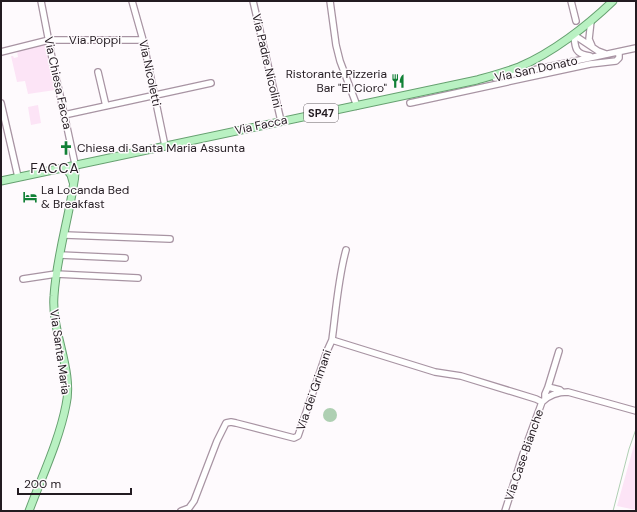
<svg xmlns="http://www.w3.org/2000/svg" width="637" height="512" font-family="'DM Sans',sans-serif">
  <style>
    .green { fill: #fce4f6 }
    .water { fill: #aecfb2 }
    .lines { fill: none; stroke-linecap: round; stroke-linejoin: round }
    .stream { stroke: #aecfb2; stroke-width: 1 }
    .minor-casing { stroke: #a894a3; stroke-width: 8 }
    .major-casing { stroke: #66a070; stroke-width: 9 }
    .minor { stroke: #fff; stroke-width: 5.5 }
    .major { stroke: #b9f1c2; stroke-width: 7 }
    .labels { text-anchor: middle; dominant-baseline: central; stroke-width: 3; stroke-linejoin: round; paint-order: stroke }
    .shield { fill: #fefafd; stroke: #655e63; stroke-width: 1 }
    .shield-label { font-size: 11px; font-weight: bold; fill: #231b21 }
    .street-label { font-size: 12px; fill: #231b21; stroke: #fefafd }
    .poi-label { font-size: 12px; fill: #231b21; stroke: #fefafd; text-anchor: start }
    .quarter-label { font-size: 14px; letter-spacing: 1px; fill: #231b21; stroke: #fefafd }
  </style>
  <rect width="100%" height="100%" fill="#fefafd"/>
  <path class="green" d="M44 44 46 45V51L55 90 28 94 25 81 17 82 11 56H13L14 58 18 57 17 51Z
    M38 105 41 123 31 125 28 107Z
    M636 438V510L617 506Z"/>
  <path class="water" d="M323 415a7 7 0 1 1 14 0a7 7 0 1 1-14 0Z"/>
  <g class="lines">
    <path class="stream" d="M613 511 629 449 636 429"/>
    <defs>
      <path id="minor" d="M41 1 53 63 75 164
        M132 1 143 40 165 146
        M253 1 281 121
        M330 1 336 45 340 61 357 106
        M571 1 576 21
        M591 21 589 39 592 46
        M574 35 598 51 606 54
        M574 35C575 48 575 54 590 56
        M1 52 49 40H143
        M98 72 106 106
        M495 78 636 48
        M1 103 18 177
        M410 103 590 64 616 61 619 58V52
        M64 115 211 83
        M65 235 170 239
        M60 255 125 258
        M23 279 56 274 138 278
        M332 340C336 310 338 279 346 250
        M548 387 559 351
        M545 399V394L548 387 560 390 562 392
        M181 511 189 508 194 501 217 441 226 423 231 422 236 423 294 438 298 436 327 351 332 340 435 372 461 376 536 399 542 402
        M505 511 523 454 542 402C549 395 559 392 568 392L636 411"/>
      <path id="major" d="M65 167 71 175 73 182
        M1 181 477 80C491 76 506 72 519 67 552 53 587 26 613 1
        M29 511C42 476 59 441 66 405 74 370 51 332 54 296 56 262 66 228 72 194 73 184 77 175 74 165"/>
    </defs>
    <use href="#minor" class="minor-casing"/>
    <use href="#major" class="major-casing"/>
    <use href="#minor" class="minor"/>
    <use href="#major" class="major"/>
  </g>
  <defs>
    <symbol id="restaurant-bare" viewBox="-9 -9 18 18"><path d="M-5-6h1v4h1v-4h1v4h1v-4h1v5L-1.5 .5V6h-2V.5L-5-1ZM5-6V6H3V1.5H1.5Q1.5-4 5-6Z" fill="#118036" stroke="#fefafd" stroke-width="2.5" paint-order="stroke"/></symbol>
    <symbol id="church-bare" viewBox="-9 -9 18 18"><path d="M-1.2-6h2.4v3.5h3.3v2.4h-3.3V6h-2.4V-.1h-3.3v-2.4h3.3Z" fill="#118036" stroke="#fefafd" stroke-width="2.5" paint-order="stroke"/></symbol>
    <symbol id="hotel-bare" viewBox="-9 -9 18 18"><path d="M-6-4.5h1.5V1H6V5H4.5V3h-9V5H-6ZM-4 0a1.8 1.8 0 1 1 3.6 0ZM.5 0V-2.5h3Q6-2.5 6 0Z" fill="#118036" stroke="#fefafd" stroke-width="2.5" paint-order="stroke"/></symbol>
  </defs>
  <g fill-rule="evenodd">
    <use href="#restaurant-bare" x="388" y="71" width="20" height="20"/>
    <use href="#church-bare" x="56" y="138" width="20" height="20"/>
    <use href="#hotel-bare" x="20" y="187" width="20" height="20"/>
  </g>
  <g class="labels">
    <rect class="shield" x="304" y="104" width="34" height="18" rx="3"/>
    <g class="shield-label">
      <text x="321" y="113">SP47</text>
    </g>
    <g class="street-label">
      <text x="95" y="40">Via Poppi</text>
      <text transform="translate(267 61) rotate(77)">Via Padre Nicolini</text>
      <text transform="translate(536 69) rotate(-12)">Via San Donato</text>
      <text transform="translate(150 73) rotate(78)">Via Nicoletti</text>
      <text transform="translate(58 83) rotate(78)">Via Chiesa Facca</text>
      <text transform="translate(261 125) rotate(-12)">Via Facca</text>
      <text transform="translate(60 352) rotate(82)">Via Santa Maria</text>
      <text transform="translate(314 390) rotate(-71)">Via dei Grimani</text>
      <text transform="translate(524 455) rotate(-71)">Via Case Bianche</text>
    </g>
    <g class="poi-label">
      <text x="387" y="74" text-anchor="end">Ristorante Pizzeria<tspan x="387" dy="14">Bar "El Cioro"</tspan></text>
      <text x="77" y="148">Chiesa di Santa Maria Assunta</text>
      <text x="41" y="190">La Locanda Bed<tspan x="41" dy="14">&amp; Breakfast</tspan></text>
    </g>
    <g class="quarter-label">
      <text x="55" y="168">FACCA</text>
    </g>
  </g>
  <rect width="637" height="512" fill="none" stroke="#231b21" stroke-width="4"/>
  <path d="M18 488v6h113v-6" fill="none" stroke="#231b21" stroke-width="2"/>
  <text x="24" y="488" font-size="12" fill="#231b21" stroke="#fefafd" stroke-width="3" paint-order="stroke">200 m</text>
</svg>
